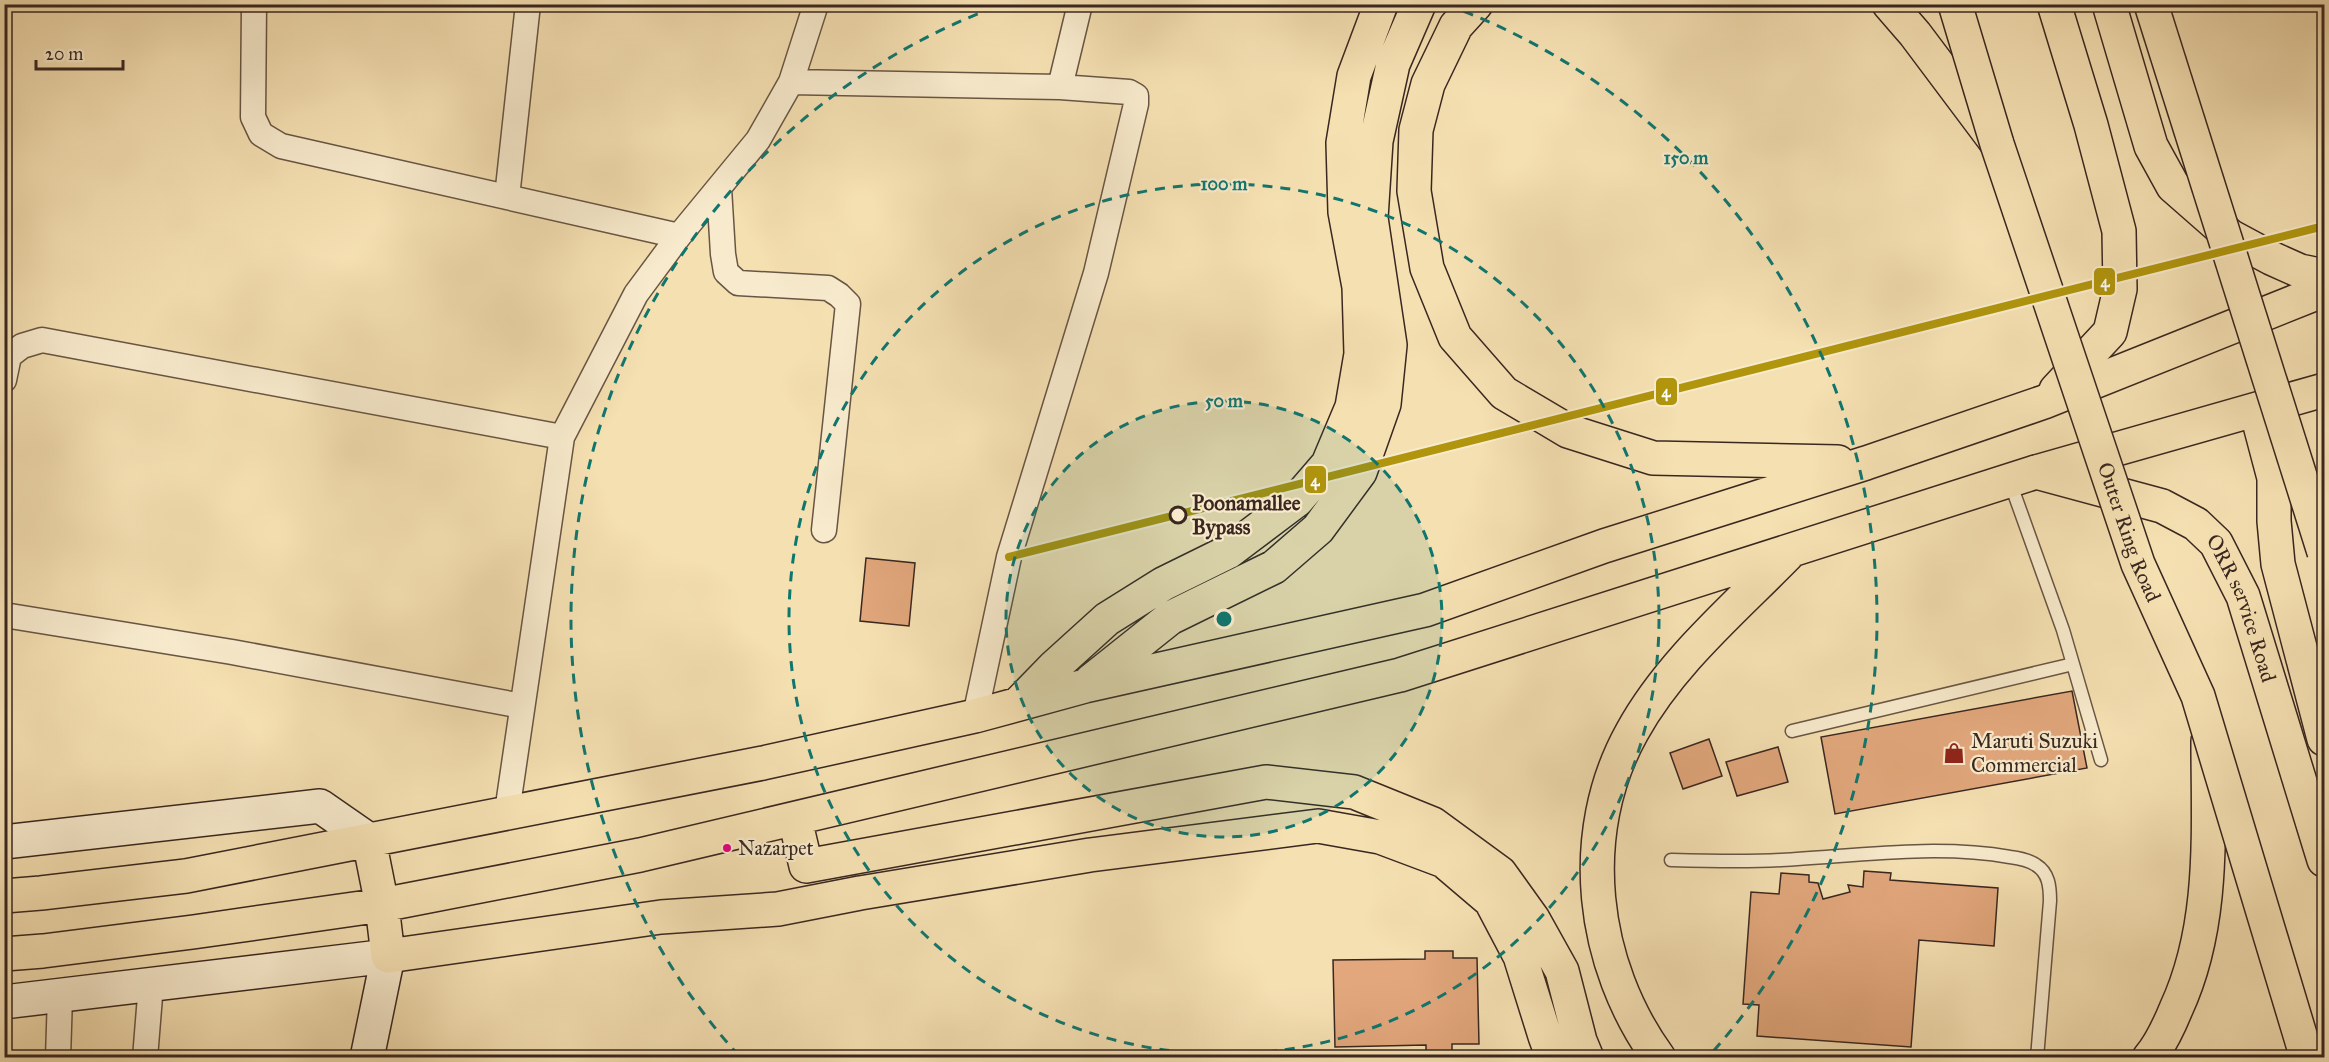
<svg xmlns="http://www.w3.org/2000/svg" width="2329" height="1062" font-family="'IM FELL Great Primer',serif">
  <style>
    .building { fill: #e2a77c; stroke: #392720; stroke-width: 1.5 }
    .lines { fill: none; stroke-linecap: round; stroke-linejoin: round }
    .lane-casing { stroke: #685544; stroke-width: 15 }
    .street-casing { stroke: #685544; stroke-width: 27 }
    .secondary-casing { stroke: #392720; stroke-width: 36 }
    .primary-casing { stroke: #392720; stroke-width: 36 }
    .highway-casing { stroke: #392720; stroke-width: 36 }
    .lane { stroke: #f8ebcd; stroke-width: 12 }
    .street { stroke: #f8ebcd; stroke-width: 24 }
    .secondary { stroke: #f8ebcd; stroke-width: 33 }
    .primary { stroke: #f5e0b2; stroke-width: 33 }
    .highway { stroke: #f5e0b2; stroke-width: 33 }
    .highway-bridge-casing { stroke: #392720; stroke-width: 36; stroke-linecap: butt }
    .highway-bridge { stroke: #f5e0b2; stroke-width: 33 }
    .metro-1-casing { stroke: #f8ebcd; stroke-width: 12 }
    .metro-1 { stroke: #b0950d; stroke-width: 8 }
    .ring { fill: none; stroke: #0f766e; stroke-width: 3; stroke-dasharray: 10 8 }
    .stop-dot { fill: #f8ebcd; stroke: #392720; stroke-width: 3 }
    .bus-dot { fill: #e5007d; stroke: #f8ebcd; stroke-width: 2 }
    .labels { text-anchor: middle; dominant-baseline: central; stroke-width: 4.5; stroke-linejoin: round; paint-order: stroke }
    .bus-label { font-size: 20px; fill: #392720; stroke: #f8ebcd; text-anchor: start }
    .stop-label { font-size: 21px; font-weight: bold; fill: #392720; stroke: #f8ebcd; text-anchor: start }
    .street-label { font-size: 21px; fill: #392720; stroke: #f8ebcd }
    .poi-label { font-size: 21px; fill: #392720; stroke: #f8ebcd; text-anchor: start }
    .centre { fill: #0f766e; stroke: #f8ebcd; stroke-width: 3 }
    .ring-label { font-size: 18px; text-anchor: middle; font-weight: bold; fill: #0f766e; stroke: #f8ebcd; stroke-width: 4.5; stroke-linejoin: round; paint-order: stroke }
    .line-badge { stroke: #f8ebcd; stroke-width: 2 }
    .badge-label { font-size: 16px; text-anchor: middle; font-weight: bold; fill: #fff }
  </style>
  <rect width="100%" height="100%" fill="#f5e0b2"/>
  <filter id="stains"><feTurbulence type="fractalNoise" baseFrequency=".00333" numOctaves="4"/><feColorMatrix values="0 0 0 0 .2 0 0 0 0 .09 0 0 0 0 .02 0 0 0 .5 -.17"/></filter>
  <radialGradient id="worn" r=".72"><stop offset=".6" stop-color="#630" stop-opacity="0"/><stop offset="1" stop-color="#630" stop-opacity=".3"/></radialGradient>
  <path class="building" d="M866 558 915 563 909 626 860 621Z
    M2072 691 2087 768 1835 814 1821 737Z
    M1709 739 1722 776 1683 789 1670 753Z
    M1778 747 1788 782 1737 796 1726 762Z
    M1864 871 1891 873 1890 880 1998 888 1994 946 1919 940 1911 1047 1757 1036 1759 1005 1743 1004 1751 892 1779 894 1781 873 1809 875V882L1818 883 1823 899 1850 892 1848 885 1863 887Z
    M1425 951H1453V958H1477L1479 1044H1452V1058H1426V1045L1335 1047 1333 960 1425 959Z"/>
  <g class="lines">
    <defs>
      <path id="lane" d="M2010 482 2063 630 2101 760
        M1792 731 2073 664
        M1671 860C1708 861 1744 862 1781 860 1856 856 1935 844 2010 857 2018 858 2029 860 2036 865 2049 873 2050 887 2050 901L2037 1058"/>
      <path id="street" d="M254 4 253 117 261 134 281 146 679 236
        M791 82 1060 87 1129 92 1136 96V104L1096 273 1009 557 975 716
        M1060 87 1080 4
        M719 188 723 254 726 272 738 283 828 288 839 295 848 304 824 530
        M507 197 528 4
        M4 380 9 356 22 346 42 340 562 437
        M4 615 232 652 522 706
        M507 812 562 437 636 294 679 236 758 140 791 82 816 4
        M58 1058 60 996
        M145 1058 151 984"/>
      <path id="secondary" d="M4 842 320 806 369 840
        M4 1002 388 956 367 1058"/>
      <g id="primary">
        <path d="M2054 4 2091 125 2119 231 2120 289 2110 332 2056 390"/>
        <path d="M2109 4 2151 146 2173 186 2230 236 2271 258 2300 271 2324 276"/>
        <path d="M2256 410 2274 478V521L2278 564 2324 739"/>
        <path id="s1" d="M2036 472 2162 506 2196 524 2216 543 2243 596 2324 860"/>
      </g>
      <path id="highway" d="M1476 4 1456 26 1428 84 1416 130 1414 191 1427 268 1455 337 1504 393 1568 431 1653 458 1838 462
        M1889 4 1915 34 1996 142
        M1091 681 1170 618 1274 567 1318 529 1360 472 1384 404 1390 345 1371 218 1376 141 1393 64 1419 4
        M1019 703 1054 667 1107 619 1163 584 1228 552 1297 500 1328 464 1352 407 1361 354 1359 287 1345 212 1343 143 1354 76 1381 4
        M795 819 806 866 1266 782 1354 792 1433 824 1500 873 1533 919 1562 971 1580 1041 1587 1058
        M369 840 382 905 388 956 661 917 778 909 860 893 1090 855 1318 826 1380 837 1444 861 1491 901 1520 956 1545 1036 1553 1058
        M4 896 41 893 186 876 763 763 975 716 1085 686 1425 610 1604 546 1866 463 2044 402 2324 290
        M4 954 43 951 193 932 382 905 640 855 1400 675 2036 472 2324 390
        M1659 1058C1591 965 1575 834 1632 732 1670 663 1733 610 1787 555
        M2149 1058C2161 1044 2169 1026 2176 1009 2215 925 2208 832 2208 741"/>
    </defs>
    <use href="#lane" class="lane-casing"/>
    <use href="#street" class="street-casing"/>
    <use href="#secondary" class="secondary-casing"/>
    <use href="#primary" class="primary-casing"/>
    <use href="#highway" class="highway-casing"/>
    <use href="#lane" class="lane"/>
    <use href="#street" class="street"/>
    <use href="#secondary" class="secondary"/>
    <use href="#primary" class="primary"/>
    <use href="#highway" class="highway"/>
    <defs>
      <g id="highway-bridge">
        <path id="s2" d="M1955 4 1997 144 2138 564 2198 696 2307 1058"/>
        <path d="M2151 4 2324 552"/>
      </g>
    </defs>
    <use href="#highway-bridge" class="highway-bridge-casing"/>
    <use href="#highway-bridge" class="highway-bridge"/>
    <defs>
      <path id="metro-1" d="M1009 557 2324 226"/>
    </defs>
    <use href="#metro-1" class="metro-1-casing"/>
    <use href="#metro-1" class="metro-1"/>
  </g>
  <circle cx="1224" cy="619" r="218" fill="#0f766e" fill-opacity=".12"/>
  <g class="ring">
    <circle cx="1224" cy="619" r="218"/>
    <circle cx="1224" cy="619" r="435"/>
    <path d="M739 1056A653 653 0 0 1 1001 5M1447 5A653 653 0 0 1 1709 1056"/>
  </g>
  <defs>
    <symbol id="shop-bare" viewBox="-9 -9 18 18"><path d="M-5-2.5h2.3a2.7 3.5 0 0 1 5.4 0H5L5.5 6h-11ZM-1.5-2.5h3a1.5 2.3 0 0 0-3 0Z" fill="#8f2418" stroke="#f8ebcd" stroke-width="2.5" paint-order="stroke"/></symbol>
  </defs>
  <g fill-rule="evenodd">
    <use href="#shop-bare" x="1939" y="738" width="30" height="30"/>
  </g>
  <circle class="stop-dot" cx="1178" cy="515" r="8"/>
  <circle class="bus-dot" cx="727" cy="848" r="5"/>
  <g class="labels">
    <g class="bus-label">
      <text x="738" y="848">Nazarpet</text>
    </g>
    <g class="stop-label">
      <text x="1192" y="503">Poonamallee<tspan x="1192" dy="24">Bypass</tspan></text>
    </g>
    <g class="street-label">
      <text stroke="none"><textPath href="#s2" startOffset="556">Outer Ring Road</textPath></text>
      <text stroke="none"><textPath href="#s1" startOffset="267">ORR service Road</textPath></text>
    </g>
    <g class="poi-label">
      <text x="1971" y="741">Maruti Suzuki<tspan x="1971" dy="24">Commercial</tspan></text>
    </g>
  </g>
  <circle cx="1224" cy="619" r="9" class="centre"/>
  <g class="ring-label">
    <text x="1686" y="164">150 m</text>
    <text x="1224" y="190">100 m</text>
    <text x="1224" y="407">50 m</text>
  </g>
  <g class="line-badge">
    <rect x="2093" y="267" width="23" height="29" rx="6" fill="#b0950d"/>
    <rect x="1655" y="377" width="23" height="29" rx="6" fill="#b0950d"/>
    <rect x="1304" y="465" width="23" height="29" rx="6" fill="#b0950d"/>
  </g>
  <g class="badge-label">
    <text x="2105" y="287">4</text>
    <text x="1666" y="397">4</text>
    <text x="1315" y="486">4</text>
  </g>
  <rect width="2329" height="1062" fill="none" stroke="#f5e0b2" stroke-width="24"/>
  <rect x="6" y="6" width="2317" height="1050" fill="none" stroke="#392720" stroke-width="3"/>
  <rect x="12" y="12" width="2305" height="1038" fill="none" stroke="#392720" stroke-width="1.5"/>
  <path d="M36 60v9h87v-9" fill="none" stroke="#392720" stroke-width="3"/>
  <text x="45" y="60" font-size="18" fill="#392720" stroke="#f8ebcd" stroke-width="4.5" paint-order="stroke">20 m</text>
  <rect width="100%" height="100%" filter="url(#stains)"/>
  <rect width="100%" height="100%" fill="url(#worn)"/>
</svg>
